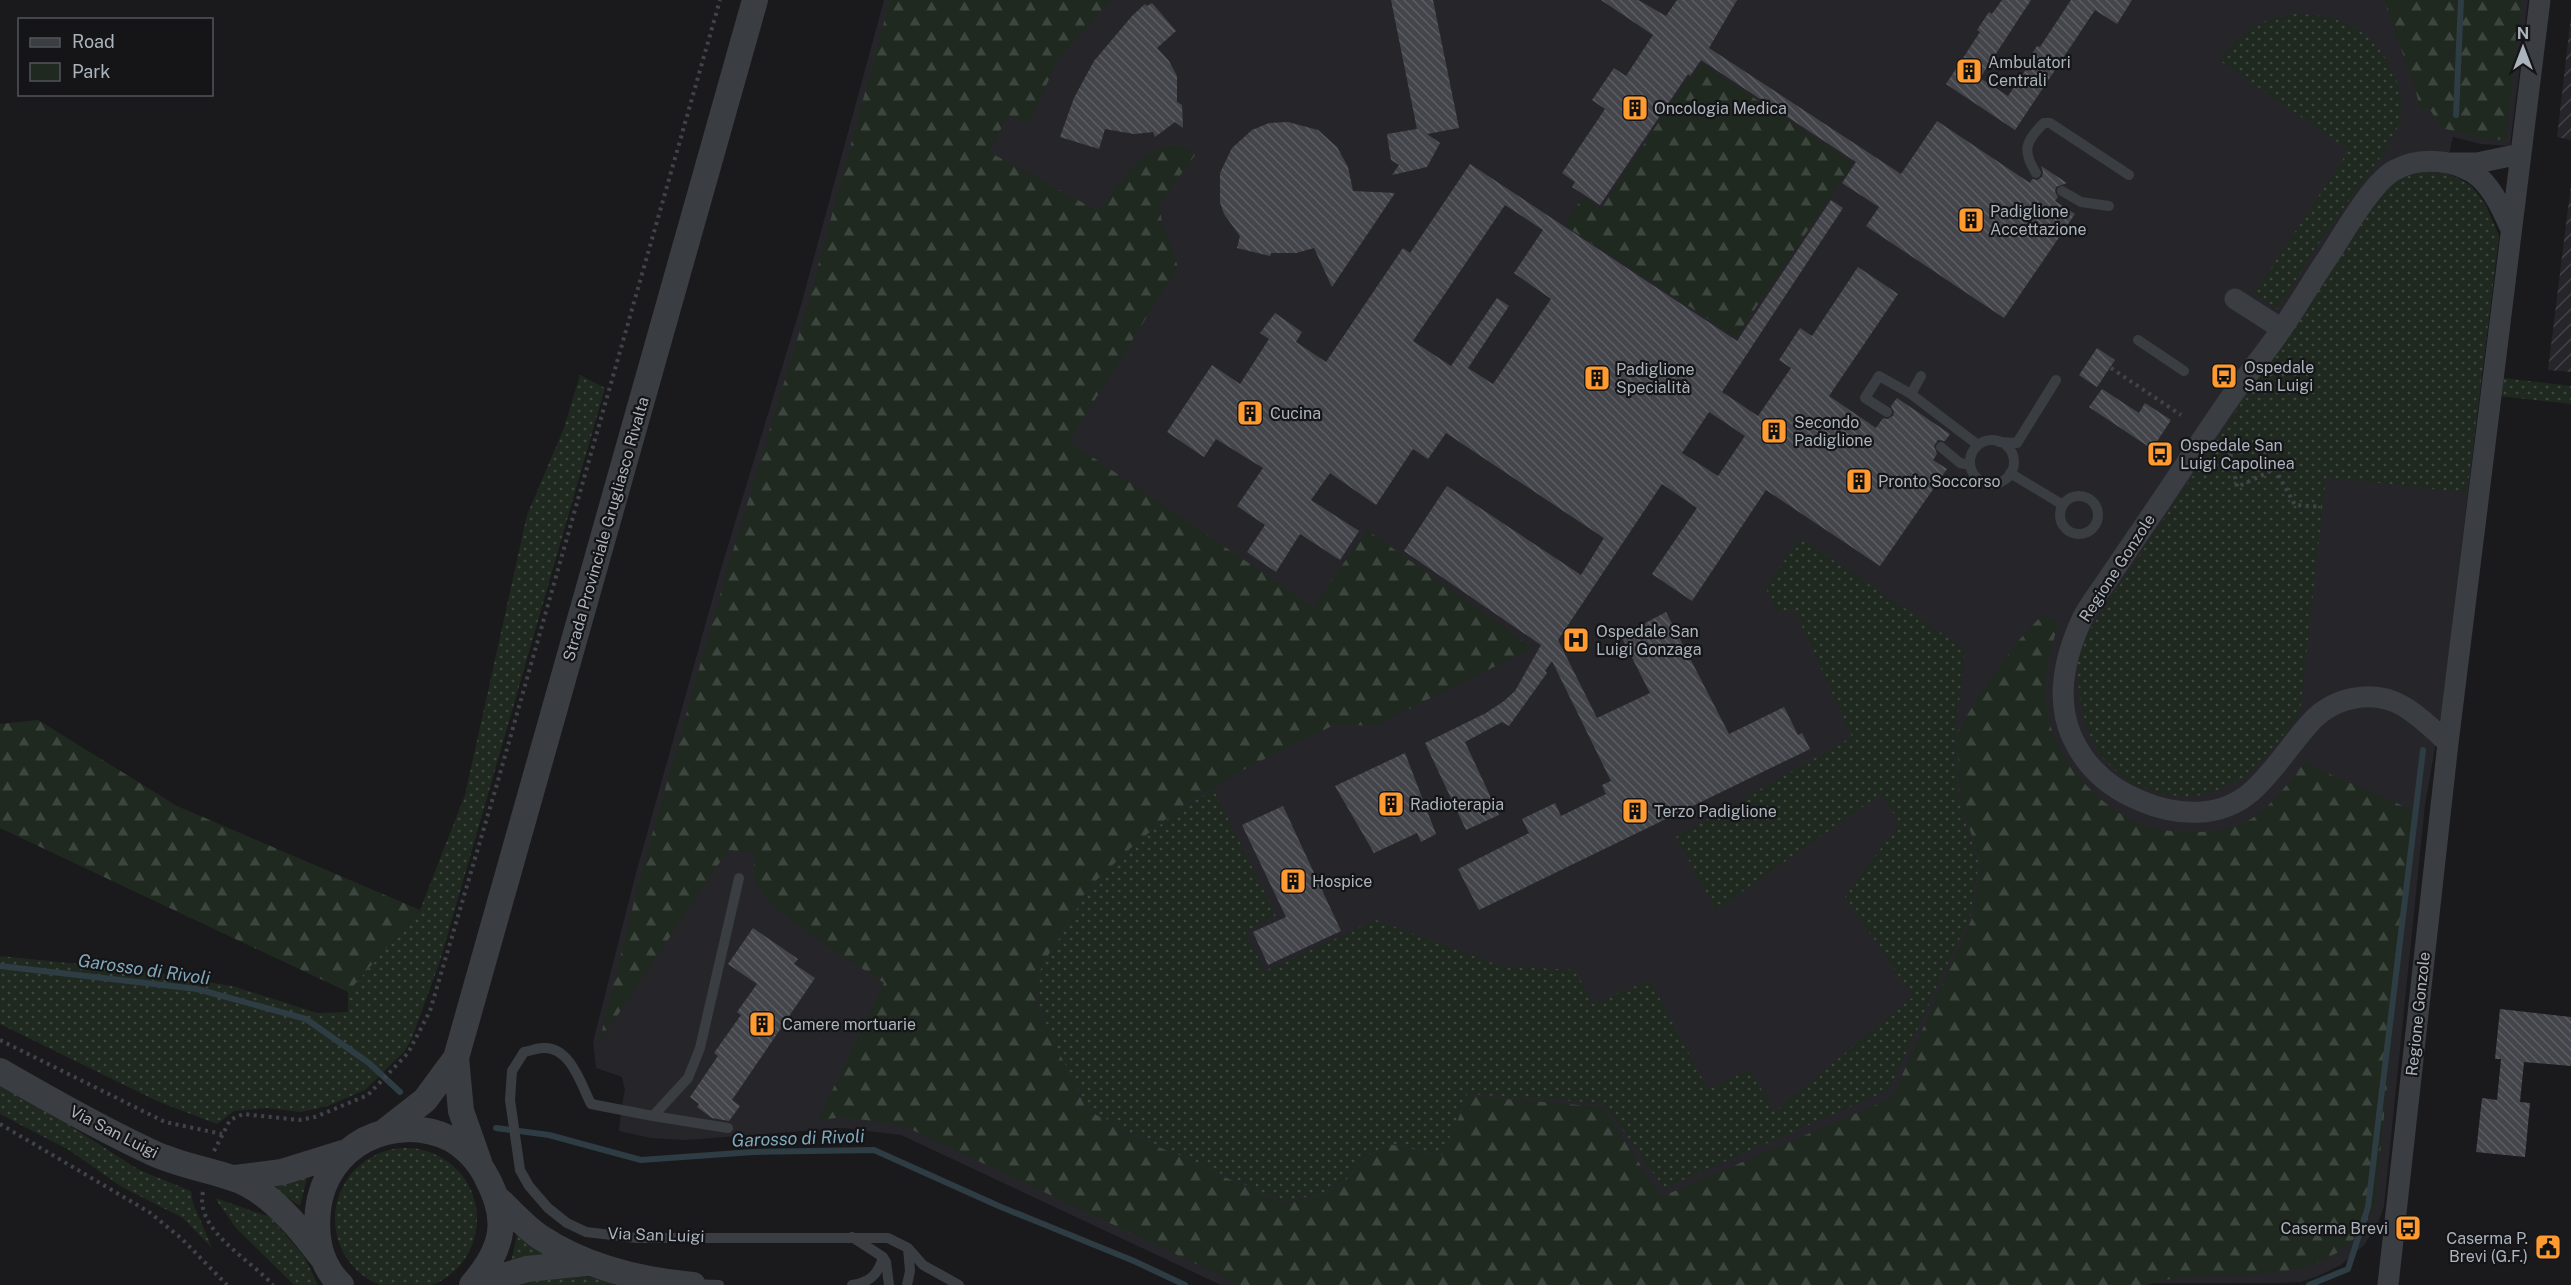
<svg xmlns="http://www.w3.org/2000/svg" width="2571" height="1285" font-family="'Public Sans',sans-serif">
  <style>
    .built { fill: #26262a }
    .industrial { fill: url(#industrial-furrows) }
    .green { fill: url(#green-dots) }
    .forest { fill: url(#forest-firs) }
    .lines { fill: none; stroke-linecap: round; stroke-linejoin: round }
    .stream { stroke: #2e3d43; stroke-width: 6 }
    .building { fill: url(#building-back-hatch); fill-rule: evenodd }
    .path { stroke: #404449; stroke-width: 4; stroke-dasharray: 3 4.5; stroke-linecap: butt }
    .service { stroke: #3a3d42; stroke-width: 10 }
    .minor { stroke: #3a3d42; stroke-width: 21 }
    .tertiary { stroke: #3a3d42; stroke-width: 26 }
    .labels { text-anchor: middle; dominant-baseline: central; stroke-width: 4.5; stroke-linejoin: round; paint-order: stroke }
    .poi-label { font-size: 16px; fill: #abb4bd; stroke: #151518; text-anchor: start }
    .street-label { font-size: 16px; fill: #abb4bd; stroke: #151518 }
    .water-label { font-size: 18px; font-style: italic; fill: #80a8bb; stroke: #151518 }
  </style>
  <defs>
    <pattern id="industrial-furrows" width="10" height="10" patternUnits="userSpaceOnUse" patternTransform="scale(1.5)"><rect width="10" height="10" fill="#26262a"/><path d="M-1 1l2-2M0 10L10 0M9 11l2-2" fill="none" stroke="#434347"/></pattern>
    <pattern id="green-dots" width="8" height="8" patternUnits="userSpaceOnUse" patternTransform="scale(1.5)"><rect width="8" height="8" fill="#1f291f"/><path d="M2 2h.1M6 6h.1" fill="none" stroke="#3d463e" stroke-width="1.8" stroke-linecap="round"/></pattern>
    <pattern id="forest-firs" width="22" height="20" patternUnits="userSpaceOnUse" patternTransform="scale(1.5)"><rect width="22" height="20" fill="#1f291f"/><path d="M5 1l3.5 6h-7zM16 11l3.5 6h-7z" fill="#3d463e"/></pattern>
    <pattern id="building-back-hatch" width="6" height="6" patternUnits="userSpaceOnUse" patternTransform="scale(1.5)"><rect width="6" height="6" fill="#44454a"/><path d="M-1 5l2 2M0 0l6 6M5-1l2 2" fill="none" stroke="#5c5d62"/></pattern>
  </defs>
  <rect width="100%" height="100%" fill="#1a1a1d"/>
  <path class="built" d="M884 0H2528L2510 146 2481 144 2453 137 2445 172 2470 185 2485 203 2499 236 2442 708 2425 805 2384 1206 2378 1223 2364 1245 2341 1265 2316 1277 2300 1282 2276 1283 1221 1285 901 1135 844 1128 686 1140 651 1138 619 1131 621 1110 625 1090 622 1077 596 1068 593 1042 636 873 720 572 801 305Z"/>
  <path class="industrial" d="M2571 16V140L2557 137Z
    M2571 184V372L2548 370Z"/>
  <path class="green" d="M2295 14C2344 14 2376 32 2395 77 2400 89 2404 104 2401 117 2396 144 2346 203 2329 228 2311 254 2295 282 2278 309L2254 294 2349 150 2219 60C2242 32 2258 19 2295 14Z
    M2420 172C2472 172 2480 192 2499 236L2467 493 2326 477 2300 713 2267 756 2243 778 2215 791 2193 797 2166 795 2136 785 2118 773 2099 754 2087 728 2080 700 2076 658 2087 634 2379 197 2398 180Z
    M580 375 605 388 440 961 412 1038 404 1052 365 1090 328 1106 301 1112 267 1108 234 1111 217 1124 157 1101 0 1024V956L148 971 236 987 317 1013 348 1012V992L420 910 465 795 527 515 564 428Z
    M2503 378 2571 386V404L2499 396Z
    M1800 538 1965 649 1956 730 1957 797 1979 864 1970 916 1889 1090 1664 1188 1604 1103 1467 1094 1442 1156 1389 1143 1364 1158 1346 1180 1316 1196 1279 1200 1129 1132 1088 1108 1058 1050 1039 1006 1038 974 1089 889 1137 843 1186 805 1214 790 1276 916 1245 932 1265 971 1376 920 1501 966 1575 970 1593 1004 1650 980 1708 1090 1750 1069 1774 1112 1913 997 1845 896 1900 823 1881 794 1716 910 1676 837 1852 737 1794 608 1777 612 1766 588Z
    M0 1085 69 1125 139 1170 191 1191 193 1203 212 1248 183 1218 122 1187 69 1150 0 1114Z
    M335 1219a71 71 0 1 1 142 0a71 71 0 1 1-142 0Z
    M308 1174 300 1206 267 1184Z
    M215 1198 270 1217 304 1256 318 1285H294L236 1228Z
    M517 1235 546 1256 511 1262Z
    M576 1274 626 1285H503Z"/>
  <path class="forest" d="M890 0H1111L1058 59 1029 124 1008 115 989 152 1098 211C1116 189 1145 141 1179 146 1185 146 1191 152 1195 155L1159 204 1162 222 1178 267 1069 441 1313 607 1367 530 1532 648 1374 726 1336 724 1250 766 1185 804 1136 843 1088 888 1037 974V1006L1086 1109 1128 1133 1279 1202 1317 1197 1347 1181 1365 1159 1389 1144 1442 1157 1468 1096 1603 1107 1661 1197 1892 1098 1973 916 1981 863 1959 797 1958 731 1981 692 2020 639 2042 615 2059 623C2049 651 2042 682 2047 712 2056 762 2104 815 2153 828 2168 832 2183 832 2199 832 2216 832 2235 828 2251 819 2272 806 2289 782 2304 763L2415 811 2375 1204C2345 1285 2256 1272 2183 1277 2171 1278 2158 1282 2147 1285H1241L904 1126 845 1117 818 1120 884 983C853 961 773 916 757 884 751 873 755 864 755 853L728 850 599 1043 641 874 726 574 807 307Z
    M2384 0H2522L2505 140 2482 138 2442 128 2429 108 2420 109 2416 91Z
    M1701 63 1853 163 1736 337 1564 225 1583 197 1601 209 1688 78 1691 79Z
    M38 720 177 806 420 910 348 992 0 828V724Z"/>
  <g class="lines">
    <path class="stream" d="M2456 115 2461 0
      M0 966 197 989 306 1019 369 1063 400 1092
      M496 1128 549 1135 641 1160 753 1152 874 1150 1001 1207 1134 1261 1185 1285
      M2309 1285 2348 1269 2368 1207 2423 750"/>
  </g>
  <path class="building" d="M1391 0H1433L1459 128 1427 134 1440 143 1427 167 1392 175 1399 165 1391 160 1387 134 1417 129Z
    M1601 0H1638L1666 16 1677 0H1737L1709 48 1901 174 1937 121 2030 183 2032 179 2037 180 2042 177 2043 172 2041 166 2067 183 2056 187 2055 192 2058 197 2055 201 2075 214 2004 318 1866 226 1879 207 1842 183 1856 162 1701 60 1690 76 1688 74 1600 205 1572 187 1575 182 1562 173 1605 109 1592 100 1614 68 1626 76 1653 35Z
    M2002 0H2031L1980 78 2008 96 2029 65 2026 63 2037 46 2040 47 2071 0H2132L2117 24 2095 10 2015 130 1946 84 1980 32 1977 30 1989 12 1992 14Z
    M1152 3 1176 31 1157 48 1169 61 1177 76V102L1182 105 1183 128 1175 122 1155 137 1153 132 1134 134 1105 129 1099 149 1060 137 1074 98 1094 61 1132 16 1145 4 1147 6Z
    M1288 122 1318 130 1337 147 1348 167 1353 191 1395 193 1332 287 1314 248 1296 253H1271L1270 256 1237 248 1240 236 1224 214 1220 202V173L1232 148 1252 130 1269 123Z
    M1470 164 1737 341 1831 200 1843 208 1722 392 1758 416 1791 368 1779 360 1800 328 1812 336 1858 267 1898 294 1829 396 1876 428 1883 418 1887 419 1893 416 1894 412 1891 406 1897 398 1950 434 1945 441 1938 440 1934 446 1937 454 1933 460 1947 469 1880 566 1766 490 1692 601 1652 574 1697 508 1662 484 1558 640 1597 718 1650 693 1621 636 1666 612 1729 734 1784 707 1798 735 1802 733 1810 749 1479 910 1458 869 1529 833 1522 819 1555 803 1561 816 1606 794 1602 785 1611 781 1552 661 1545 671 1547 673 1509 726 1502 722 1465 742 1499 815 1466 830 1425 743 1486 713 1504 701 1515 691 1541 645 1404 551 1447 486 1581 575 1604 538 1446 433 1428 459 1413 449 1376 505 1330 473 1311 500 1359 531 1340 560 1300 534 1276 572 1247 552 1265 525 1237 506 1263 468 1216 439 1204 457 1167 432 1212 365 1240 384 1269 339 1260 333 1275 313 1302 332 1296 342 1326 362 1403 248 1410 253ZM1505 205 1543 230 1514 273 1551 299 1493 384 1468 368 1509 306 1497 298 1451 366 1413 341ZM1709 412 1745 436 1718 476 1682 453Z
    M2097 348 2115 360 2097 387 2079 375Z
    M2102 389 2139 413 2145 403 2171 420 2152 449 2089 407Z
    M1405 753 1436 834 1421 842 1417 833 1374 853 1335 786Z
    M1283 806 1341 931 1268 965 1253 932 1286 917 1242 825Z
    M753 928 798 959 794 964 815 978 732 1100 740 1106 729 1121 712 1118 697 1107 699 1104 690 1097 718 1056 714 1053 741 1015 737 1012 757 984 728 964Z
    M2500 1009 2571 1017V1066L2524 1062 2520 1102 2530 1103 2525 1157 2476 1152 2482 1098 2497 1100 2501 1059H2495Z"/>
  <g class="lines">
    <path class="path" d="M2111 368 2181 415
      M2222 442 2230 452 2237 487 2275 469 2295 505 2322 507
      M0 1040 165 1122 222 1134
      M0 1124 149 1212 182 1239 227 1285
      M214 1151 230 1120 243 1114 299 1120 315 1117 368 1095 408 1053 430 1011 497 784 720 0
      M203 1192C194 1230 251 1260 273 1285"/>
    <path class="service" d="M2036 173C2022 151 2025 141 2044 123H2050L2129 175
      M2062 191 2081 202 2109 206
      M2138 340 2184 371
      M1921 376 1911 394 1978 445
      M1887 412 1865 398 1879 376 1911 394
      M1970 462a22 22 0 1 1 44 0a22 22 0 1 1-44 0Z
      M1999 442 2017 443 2056 380
      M1941 447 1960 463 1970 465
      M2010 473 2063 505
      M2060 515a19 19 0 1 1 38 0a19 19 0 1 1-38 0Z
      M739 878 700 1048 688 1078 653 1116 591 1104C581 1084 570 1046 543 1048 537 1048 530 1051 524 1052L512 1071 510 1100 520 1170 529 1186 548 1208 567 1223 586 1232 637 1238H888L908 1248 923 1265 959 1285
      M653 1116 728 1128
      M852 1237 883 1257 886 1262 889 1285
      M692 1284 719 1285
      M852 1285C870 1282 878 1275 883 1257
      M907 1285 910 1271 908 1248"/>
    <path class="minor" d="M2452 163H2477L2520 154
      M2235 299 2282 329
      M2448 743C2434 730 2420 716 2403 706 2372 688 2332 698 2310 723 2290 745 2273 773 2251 792 2220 819 2176 816 2141 801 2111 789 2086 768 2072 737 2055 699 2065 656 2082 619 2089 604 2101 590 2110 576 2127 551 2144 526 2161 501 2185 466 2208 429 2233 394 2249 372 2268 350 2283 327 2299 304 2313 279 2329 256 2343 234 2373 181 2395 170 2420 156 2457 159 2480 178 2494 191 2502 210 2510 227
      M2388 1285 2448 743 2540 0"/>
    <path class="tertiary" d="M456 1058 461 1111 479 1162
      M0 1071C50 1100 101 1129 153 1153 179 1165 206 1169 232 1178 267 1188 299 1227 320 1255
      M384 1132 425 1100 456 1058 755 0
      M235 1178 282 1172 343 1153
      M499 1200C512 1212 525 1227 540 1237 585 1267 640 1280 693 1285
      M341 1285C320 1265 315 1237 318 1210 325 1145 393 1111 451 1139 466 1147 480 1163 487 1178 510 1221 503 1249 472 1285
      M472 1285 527 1269 585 1263"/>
  </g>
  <defs>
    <symbol id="building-square" viewBox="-11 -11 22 22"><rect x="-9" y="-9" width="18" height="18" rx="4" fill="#ff9a30" stroke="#151518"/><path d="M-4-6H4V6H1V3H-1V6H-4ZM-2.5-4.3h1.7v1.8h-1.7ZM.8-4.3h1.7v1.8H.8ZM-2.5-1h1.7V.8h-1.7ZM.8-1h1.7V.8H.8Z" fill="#111"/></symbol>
    <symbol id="bus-square" viewBox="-11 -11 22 22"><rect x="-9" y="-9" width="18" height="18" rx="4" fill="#ff9a30" stroke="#151518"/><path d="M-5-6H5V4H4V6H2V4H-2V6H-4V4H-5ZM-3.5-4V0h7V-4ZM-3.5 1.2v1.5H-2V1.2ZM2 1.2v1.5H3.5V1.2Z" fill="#111"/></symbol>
    <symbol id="hospital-square" viewBox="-11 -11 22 22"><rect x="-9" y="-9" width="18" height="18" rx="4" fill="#ff9a30" stroke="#151518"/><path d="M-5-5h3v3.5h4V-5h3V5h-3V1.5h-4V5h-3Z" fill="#111"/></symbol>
    <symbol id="civic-square" viewBox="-11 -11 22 22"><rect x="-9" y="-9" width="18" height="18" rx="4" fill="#ff9a30" stroke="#151518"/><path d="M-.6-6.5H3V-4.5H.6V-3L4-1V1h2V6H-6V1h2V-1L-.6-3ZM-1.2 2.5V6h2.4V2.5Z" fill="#111"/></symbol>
  </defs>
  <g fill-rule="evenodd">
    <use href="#building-square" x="1954" y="56" width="30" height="30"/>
    <use href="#building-square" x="1620" y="93" width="30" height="30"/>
    <use href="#building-square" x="1956" y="205" width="30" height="30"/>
    <use href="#bus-square" x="2209" y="361" width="30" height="30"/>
    <use href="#building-square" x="1582" y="363" width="30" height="30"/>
    <use href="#building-square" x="1235" y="398" width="30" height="30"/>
    <use href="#building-square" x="1759" y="416" width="30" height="30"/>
    <use href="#bus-square" x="2145" y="439" width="30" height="30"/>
    <use href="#building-square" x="1844" y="466" width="30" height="30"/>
    <use href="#hospital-square" x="1561" y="625" width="30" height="30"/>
    <use href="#building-square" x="1376" y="789" width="30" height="30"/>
    <use href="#building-square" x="1620" y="796" width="30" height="30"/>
    <use href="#building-square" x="1278" y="866" width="30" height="30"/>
    <use href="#building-square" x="747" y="1009" width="30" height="30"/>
    <use href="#bus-square" x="2393" y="1213" width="30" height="30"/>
    <use href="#civic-square" x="2533" y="1232" width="30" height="30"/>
  </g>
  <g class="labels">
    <g class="poi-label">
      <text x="1988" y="62">Ambulatori<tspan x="1988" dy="18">Centrali</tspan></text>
      <text x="1654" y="108">Oncologia Medica</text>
      <text x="1990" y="211">Padiglione<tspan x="1990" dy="18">Accettazione</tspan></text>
      <text x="2244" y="367">Ospedale<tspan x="2244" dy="18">San Luigi</tspan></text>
      <text x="1616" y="369">Padiglione<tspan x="1616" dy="18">Specialità</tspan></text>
      <text x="1270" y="413">Cucina</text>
      <text x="1794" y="422">Secondo<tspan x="1794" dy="18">Padiglione</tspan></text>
      <text x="2180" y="445">Ospedale San<tspan x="2180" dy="18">Luigi Capolinea</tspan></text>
      <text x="1878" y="481">Pronto Soccorso</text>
      <text x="1596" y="631">Ospedale San<tspan x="1596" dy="18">Luigi Gonzaga</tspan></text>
      <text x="1410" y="804">Radioterapia</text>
      <text x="1654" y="811">Terzo Padiglione</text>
      <text x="1312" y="881">Hospice</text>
      <text x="782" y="1024">Camere mortuarie</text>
      <text x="2388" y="1228" text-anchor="end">Caserma Brevi</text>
      <text x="2528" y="1238" text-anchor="end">Caserma P.<tspan x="2528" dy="18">Brevi (G.F.)</tspan></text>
    </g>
    <g class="street-label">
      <text transform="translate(606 529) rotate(-74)">Strada Provinciale Grugliasco Rivalta</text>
      <text transform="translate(2117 568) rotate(-57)">Regione Gonzole</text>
      <text transform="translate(2418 1014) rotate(-84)">Regione Gonzole</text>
      <text transform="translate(114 1132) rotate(27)">Via San Luigi</text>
      <text transform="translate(656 1235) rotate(2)">Via San Luigi</text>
    </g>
    <g class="water-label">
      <text transform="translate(144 969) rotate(8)">Garosso di Rivoli</text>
      <text transform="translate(798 1138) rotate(-2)">Garosso di Rivoli</text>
    </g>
  </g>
  <rect x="18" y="18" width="195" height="78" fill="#151518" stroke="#51555a" stroke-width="1.5"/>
  <rect x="30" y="38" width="30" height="9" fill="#3a3d42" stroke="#51555a" stroke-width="1.5"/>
  <text x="72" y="48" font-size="18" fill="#abb4bd">Road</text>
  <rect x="30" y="63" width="30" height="18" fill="#1f291f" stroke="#51555a" stroke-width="1.5"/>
  <text x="72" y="78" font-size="18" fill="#abb4bd">Park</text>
  <g transform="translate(2523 48)" stroke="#151518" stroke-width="4.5" paint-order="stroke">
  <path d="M0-4.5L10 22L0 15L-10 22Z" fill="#abb4bd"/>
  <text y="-9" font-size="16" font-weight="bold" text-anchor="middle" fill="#abb4bd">N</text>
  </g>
</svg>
